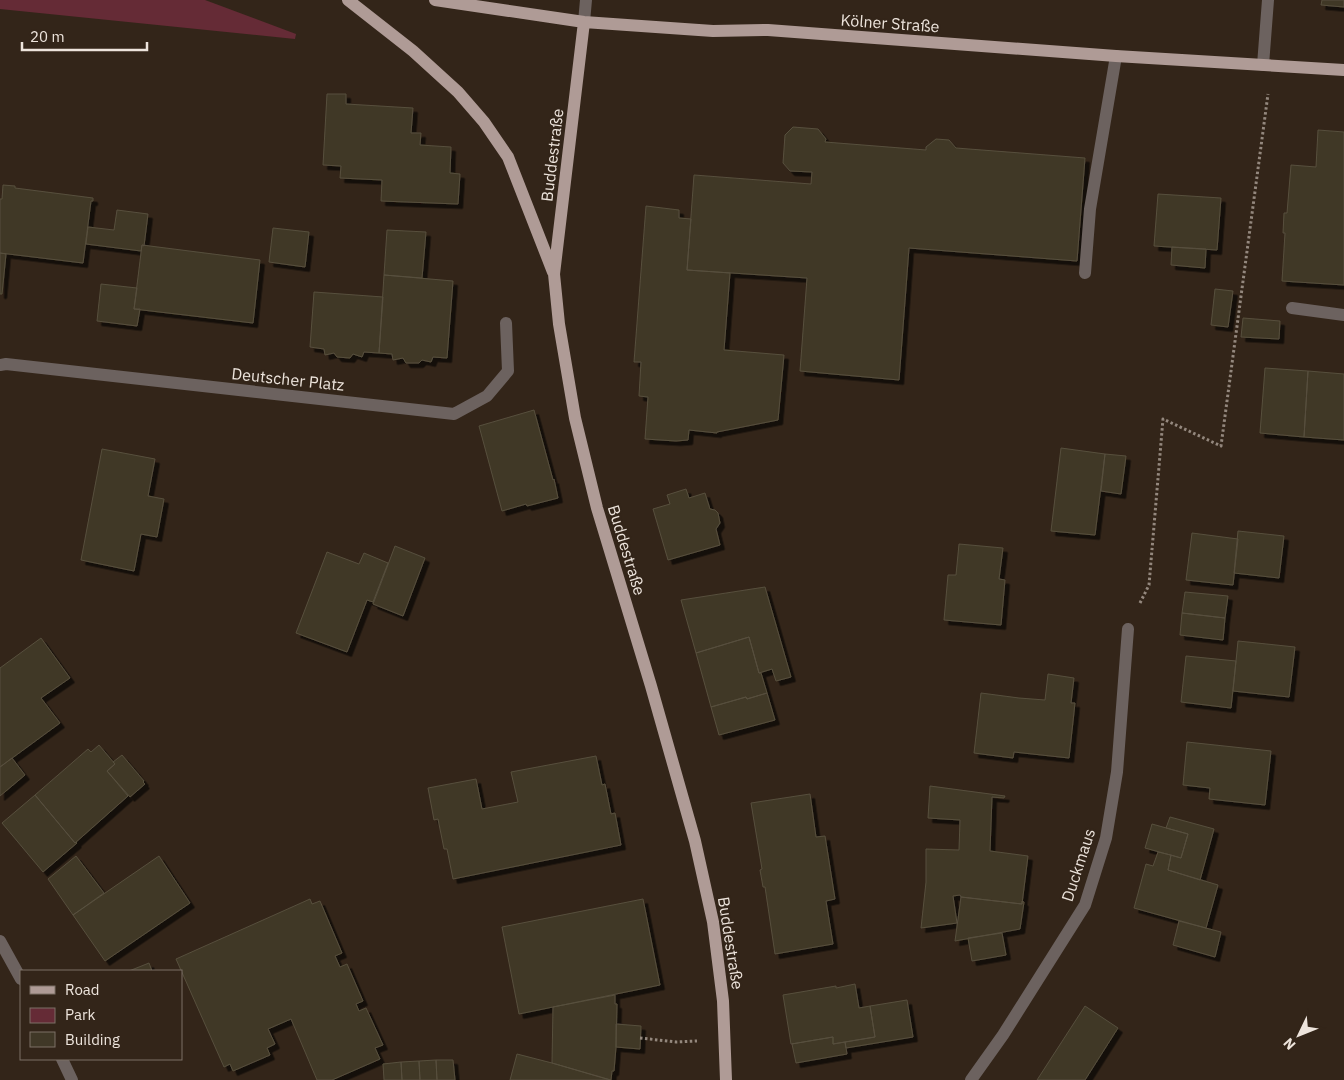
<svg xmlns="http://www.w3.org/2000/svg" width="1344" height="1080" font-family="'IBM Plex Sans',sans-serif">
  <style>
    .green { fill: #652b36 }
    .building { fill: #403827; stroke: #574f3d; filter: url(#shadow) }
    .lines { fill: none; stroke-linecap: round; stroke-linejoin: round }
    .path { stroke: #94887e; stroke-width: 3; stroke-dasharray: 2.5 2.5; stroke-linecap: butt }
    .minor { stroke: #6c625f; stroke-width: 12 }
    .major { stroke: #af9b96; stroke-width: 12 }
    .labels { text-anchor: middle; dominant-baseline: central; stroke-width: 4; stroke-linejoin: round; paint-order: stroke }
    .street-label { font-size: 16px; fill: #ede4dc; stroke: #332519 }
  </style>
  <defs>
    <filter id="shadow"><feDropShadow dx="4.5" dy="4.5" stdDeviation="0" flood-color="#0009"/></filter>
  </defs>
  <rect width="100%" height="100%" fill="#332519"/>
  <path class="green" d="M0 0H205L296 34 295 39 0 9Z"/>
  <path class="building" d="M1322 0H1344V7L1321 5Z
    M327 94H346V104L413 108 411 133H421L420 145 451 147 450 173 460 174 458 204 381 201 382 180 340 178 341 166 323 165Z
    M793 127 818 129 826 139 825 142 926 150V147L936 139 949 140 956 148 1085 158 1077 261 909 248 899 380 800 371 807 278 687 270 694 175 811 184 812 172 790 171 783 163 785 135Z
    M1318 130 1344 132V285L1282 281 1285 233H1283L1284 213H1287L1291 165 1316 167Z
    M3 185 15 186V188L93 198V201H91L83 263 0 253V199H2Z
    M1158 194 1221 198 1217 250 1154 246Z
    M646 206 679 210V218L691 219 687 270 730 273 724 350 784 355 778 420 717 432V433L689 430 688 440 676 441 645 439 648 397 639 396 641 362H634Z
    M117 210 148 214 144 246 142 245 141 251 86 244 88 227 114 230Z
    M273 228 309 232 305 267 269 262Z
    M387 230 426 232 422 278 384 275Z
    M142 245 260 260 253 323 134 309Z
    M1172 247 1206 249 1205 268 1171 265Z
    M0 253 6 254 2 294H0Z
    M384 275 453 281 447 358 433 357 431 362 422 360 419 363H406L403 358 393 360 392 354 379 353Z
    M101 284 137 288 134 309H140L137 326 97 321Z
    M1215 289 1233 291 1228 327 1211 325Z
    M314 292 383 297 379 353 364 352 362 357 353 354 350 358 337 357 334 353 325 355 324 349 310 347Z
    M1243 318 1280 321 1279 339 1241 337Z
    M1265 368 1308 371 1304 437 1260 433Z
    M1308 371 1344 374V440L1304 437Z
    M534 410 553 480 554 479 558 498 527 506 526 504 502 511 479 426Z
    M1061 448 1105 454 1095 535 1051 531Z
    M102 449 155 459 148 496 164 499 157 537 141 534 134 571 81 560Z
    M1105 454 1126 456 1121 494 1101 491Z
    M686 489 689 498 705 493 710 509 715 510 718 513 720 523 716 529 720 545 668 560 653 509 670 504 667 495Z
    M1238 531 1284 536 1279 578 1234 573Z
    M1192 533 1238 539 1233 585 1186 580Z
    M959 544 1003 548 999 579 1005 580 1001 625 944 620 948 575H956Z
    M395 546 425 558 403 616 373 604Z
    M327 552 359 564 364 553 388 563 373 602 367 600 347 652 296 633Z
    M765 587 791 677 776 681 772 669 759 673 749 637 696 653 681 600Z
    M1185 592 1228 596 1225 618 1182 613Z
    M1182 613 1225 618 1223 640 1180 635Z
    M749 637 759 673H761L767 693 747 699 746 697 711 707 696 653Z
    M41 638 70 678 41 698 60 723 0 767V668Z
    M1238 641 1295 647 1289 697 1233 691Z
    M1186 656 1236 661 1231 708 1181 702Z
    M1048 674 1074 678 1071 703H1075L1069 758 1014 752 1013 758 974 753 981 693 1019 698 1045 700Z
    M767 693 775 720 719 735 711 707 746 697 747 699Z
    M1187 742 1271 751 1265 805 1209 799 1210 788 1183 785Z
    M99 745 115 764 107 771 128 796 75 843 35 795 88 749 91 752Z
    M122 755 144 781 143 782 145 784 130 797 107 771 115 764 113 762Z
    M596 756 602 785 605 784 611 814 615 813 621 845 453 879 447 849H444L438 819 434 820 428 788 476 779 482 809 518 802 511 772Z
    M12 758 25 775 0 796V767Z
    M930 786 1005 796 1004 798 992 797 990 851 1028 856 1022 904 961 897 960 895 953 896 957 923 921 928 926 882V849L959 850 960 820 928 818Z
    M810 794 816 837 825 836 835 899 826 901 833 944 775 954 765 887H763L760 870 762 869 751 803Z
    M35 795 75 843 76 842 77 843 43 872 2 823Z
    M1170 817 1214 829 1200 880 1168 870 1171 855 1181 858 1188 834 1166 828Z
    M1152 824 1188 834 1181 858 1145 848Z
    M1158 852 1171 855 1168 870 1218 885 1206 928 1134 908 1146 864 1153 866Z
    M76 856 104 893 73 915 48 879Z
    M159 856 190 903 105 961 73 915Z
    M961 897 1022 904V901L1024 902 1020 929 955 941Z
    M310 899 312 904 320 901 342 953 335 956 340 967 347 964 363 1001 356 1004 359 1011 366 1008 383 1045 375 1048 380 1059 332 1080H317L291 1019 268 1029 275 1044 267 1048 270 1055 233 1071 230 1064 224 1067 176 959Z
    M643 899 660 985 519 1014 502 927Z
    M1179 921 1221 932 1215 957 1173 945Z
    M1002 933 1006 955 972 961 968 938Z
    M149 963 152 971H129Z
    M855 984 859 1008 870 1006 875 1037 833 1044V1037L791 1044 783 995 836 986V988Z
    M615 995V1004H617L616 1047 614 1071H612L611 1080 552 1063 553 1007Z
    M907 1000 913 1037 846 1048 845 1042 875 1037 870 1006Z
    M1085 1006 1118 1028 1085 1080H1037Z
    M616 1024 641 1026 640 1049 616 1047Z
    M833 1037V1044L845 1042 847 1054 796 1063 792 1044Z
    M517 1054 552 1063 610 1080H510Z
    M436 1060H453L455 1080H437Z
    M436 1060 437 1080H420L419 1061Z
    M419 1061 420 1080H402L401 1062Z
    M401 1062 402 1080H384L383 1064Z"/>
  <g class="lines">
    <path class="path" d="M1140 603 1149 585 1163 419 1221 446 1268 94
      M640 1038 676 1042 697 1041"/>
    <path class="minor" d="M584 22 586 0
      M1263 65 1268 0
      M1085 273 1090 209 1116 56
      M1292 308 1344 315
      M0 365 6 364 454 414 487 396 508 371 506 323
      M0 941 21 979
      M62 1059 72 1080
      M971 1080 1003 1035 1085 905 1106 838 1117 772 1128 629"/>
    <path class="major" d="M348 0 413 51 458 92 484 122 508 157 553 272
      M435 0 584 22 713 31 768 30 1116 56 1344 70
      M584 22 554 274 559 324 575 418 597 508 651 686 695 841 713 922 723 1001 726 1080"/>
  </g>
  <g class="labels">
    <g class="street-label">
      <text transform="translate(890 23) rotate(4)">Kölner Straße</text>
      <text transform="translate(552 155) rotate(-83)">Buddestraße</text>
      <text transform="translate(288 379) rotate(6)">Deutscher Platz</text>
      <text transform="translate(627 550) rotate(73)">Buddestraße</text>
      <text transform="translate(1078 865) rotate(-72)">Duckmaus</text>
      <text transform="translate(731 943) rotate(81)">Buddestraße</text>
    </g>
  </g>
  <rect x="20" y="970" width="162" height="90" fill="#332519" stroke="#7d7167"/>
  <rect x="30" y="986" width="25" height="8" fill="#af9b96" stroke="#7d7167"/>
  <text x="65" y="995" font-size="15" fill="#ede4dc">Road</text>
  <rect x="30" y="1008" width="25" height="15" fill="#652b36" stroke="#7d7167"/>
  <text x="65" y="1020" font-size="15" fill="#ede4dc">Park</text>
  <rect x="30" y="1032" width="25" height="15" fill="#403827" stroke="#7d7167"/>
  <text x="65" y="1045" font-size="15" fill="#ede4dc">Building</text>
  <g transform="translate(1299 1035) rotate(227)" stroke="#332519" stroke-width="4" paint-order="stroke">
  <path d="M0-4L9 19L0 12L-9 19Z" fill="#ede4dc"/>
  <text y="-8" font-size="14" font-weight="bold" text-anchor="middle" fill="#ede4dc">N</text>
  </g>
  <path d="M22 42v8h125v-8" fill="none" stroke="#ede4dc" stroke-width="2.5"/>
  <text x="30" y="42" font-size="15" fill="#ede4dc" stroke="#332519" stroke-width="4" paint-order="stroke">20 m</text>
</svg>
